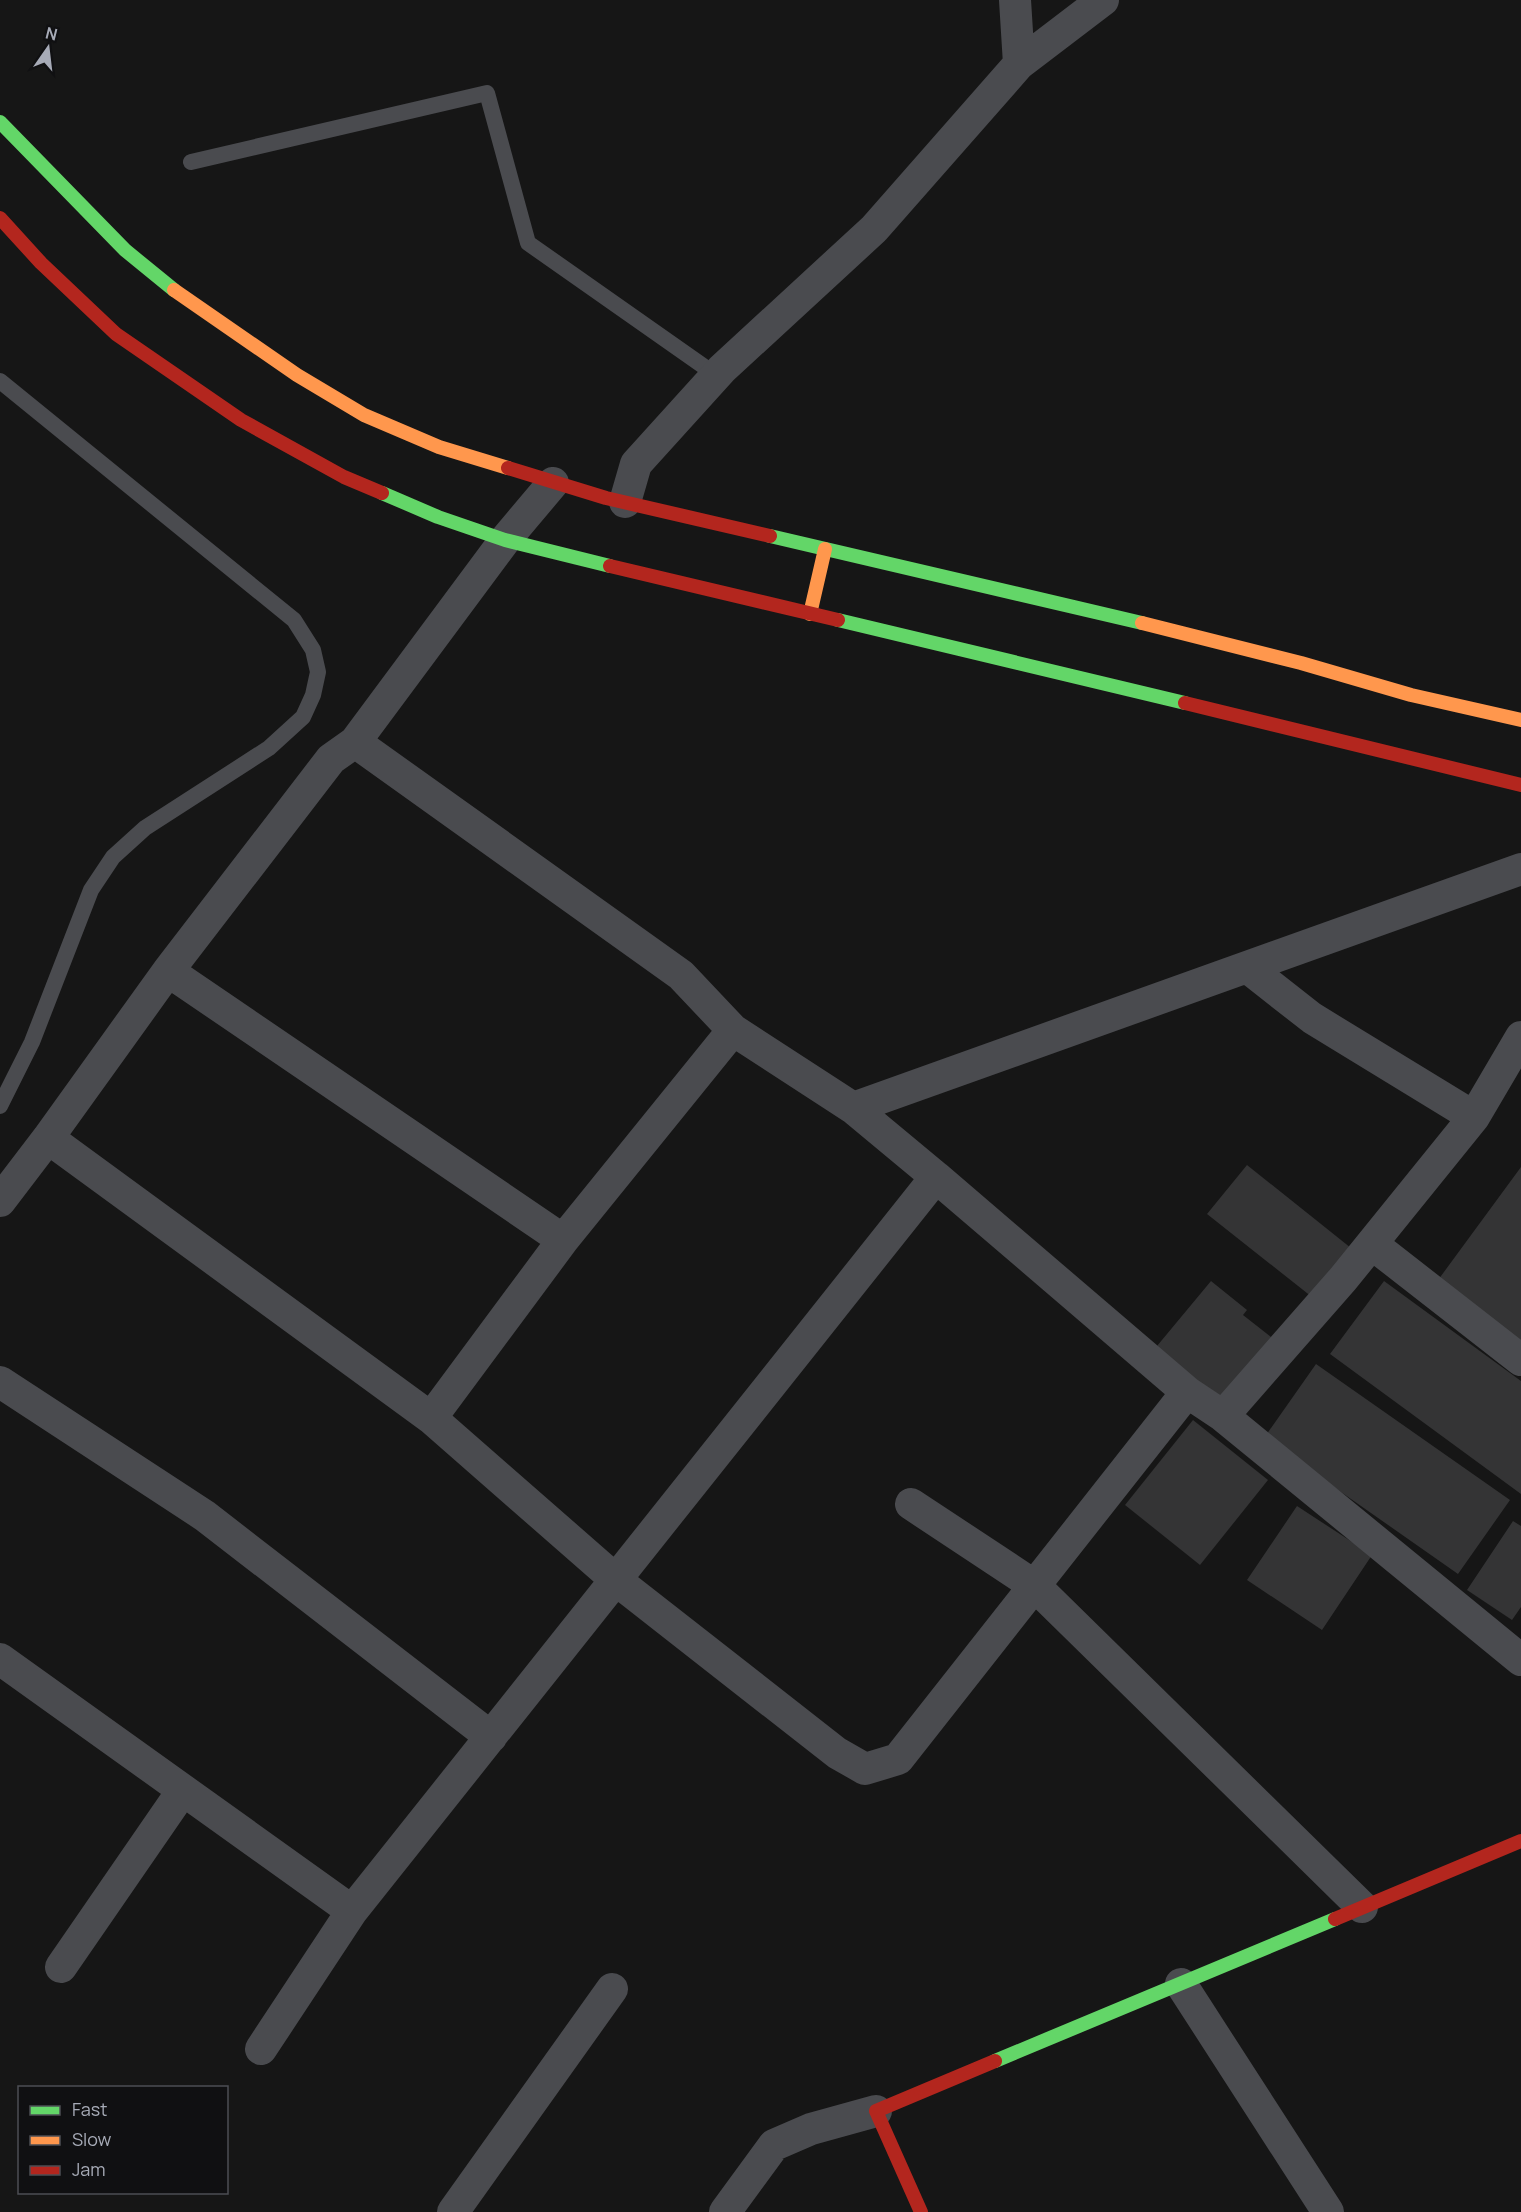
<svg xmlns="http://www.w3.org/2000/svg" width="1521" height="2212" font-family="Manrope,sans-serif">
  <style>
    .building { fill: #343435 }
    .lines { fill: none; stroke-linecap: round; stroke-linejoin: round }
    .lane { stroke: #4a4b4f; stroke-width: 16 }
    .street { stroke: #4a4b4f; stroke-width: 32 }
    .fast { stroke: #63d668; stroke-width: 14 }
    .slow { stroke: #ff974d; stroke-width: 14 }
    .jam { stroke: #b3261e; stroke-width: 14 }
  </style>
  <rect width="100%" height="100%" fill="#161616"/>
  <path class="building" d="M1247 1165 1351 1248 1312 1297 1207 1214Z
    M1521 1167V1359L1430 1291Z
    M1211 1281 1247 1310 1243 1315 1276 1341 1221 1408 1152 1352Z
    M1384 1281 1521 1381V1494L1330 1354Z
    M1316 1364 1510 1500 1458 1574 1264 1438Z
    M1193 1420 1268 1480 1200 1565 1125 1505Z
    M1297 1506 1372 1555 1322 1630 1247 1580Z
    M1513 1521 1521 1526V1607L1512 1620 1467 1590Z"/>
  <g class="lines">
    <path class="lane" d="M191 162 487 93 528 243 716 375
      M0 381 294 620 313 650 318 672 313 695 303 717 269 748 145 828 113 857 91 890 32 1042 0 1106"/>
    <path class="street" d="M1015 0 1019 64
      M625 502 636 464 722 369 874 229 1019 64 1103 0
      M355 742 681 975 733 1030 853 1108
      M1247 967 1312 1018 1474 1117
      M168 971 563 1240
      M1521 1037 1474 1117 1343 1279 1223 1416 1521 1660
      M48 1138 431 1418 616 1580 837 1753 865 1769 898 1759 1187 1392 1223 1416
      M936 1177 1187 1392
      M0 1201 48 1138 168 971 331 759 355 742 505 540 553 483
      M1372 1244 1521 1360
      M0 1382 205 1516 491 1737
      M431 1418 563 1240 733 1030
      M911 1504 1035 1586 1362 1907
      M0 1659 352 1911 936 1177 853 1108 1521 869
      M61 1967 183 1790
      M1181 1984 1328 2212
      M261 2049 352 1911
      M453 2212 612 1989
      M725 2212 774 2145 811 2129 876 2111"/>
    <path class="fast" d="M0 122 125 250 174 290
      M382 493 438 517 505 540 610 566
      M770 536 1142 623
      M838 620 1185 703
      M995 2061 1335 1919"/>
    <path class="slow" d="M174 290 297 375 364 415 439 447 508 468
      M810 614 825 549
      M1142 623 1301 663 1411 695 1521 720"/>
    <path class="jam" d="M0 218 41 263 116 334 241 420 344 477 382 493
      M508 468 606 498 770 536
      M610 566 838 620
      M1185 703 1521 785
      M1335 1919 1521 1841
      M921 2212 876 2111 995 2061"/>
  </g>
  <rect x="18" y="2086" width="210" height="108" fill="#101012" stroke="#4c4e54" stroke-width="1.5"/>
  <rect x="30" y="2106" width="30" height="9" fill="#63d668" stroke="#4c4e54" stroke-width="1.5"/>
  <text x="72" y="2116" font-size="18" fill="#a7abb7">Fast</text>
  <rect x="30" y="2136" width="30" height="9" fill="#ff974d" stroke="#4c4e54" stroke-width="1.5"/>
  <text x="72" y="2146" font-size="18" fill="#a7abb7">Slow</text>
  <rect x="30" y="2166" width="30" height="9" fill="#b3261e" stroke="#4c4e54" stroke-width="1.5"/>
  <text x="72" y="2176" font-size="18" fill="#a7abb7">Jam</text>
  <g transform="translate(48 48) rotate(14)" stroke="#101012" stroke-width="4.5" paint-order="stroke">
  <path d="M0-4.5L10 22L0 15L-10 22Z" fill="#a7abb7"/>
  <text y="-9" font-size="16" font-weight="bold" text-anchor="middle" fill="#a7abb7">N</text>
  </g>
</svg>
